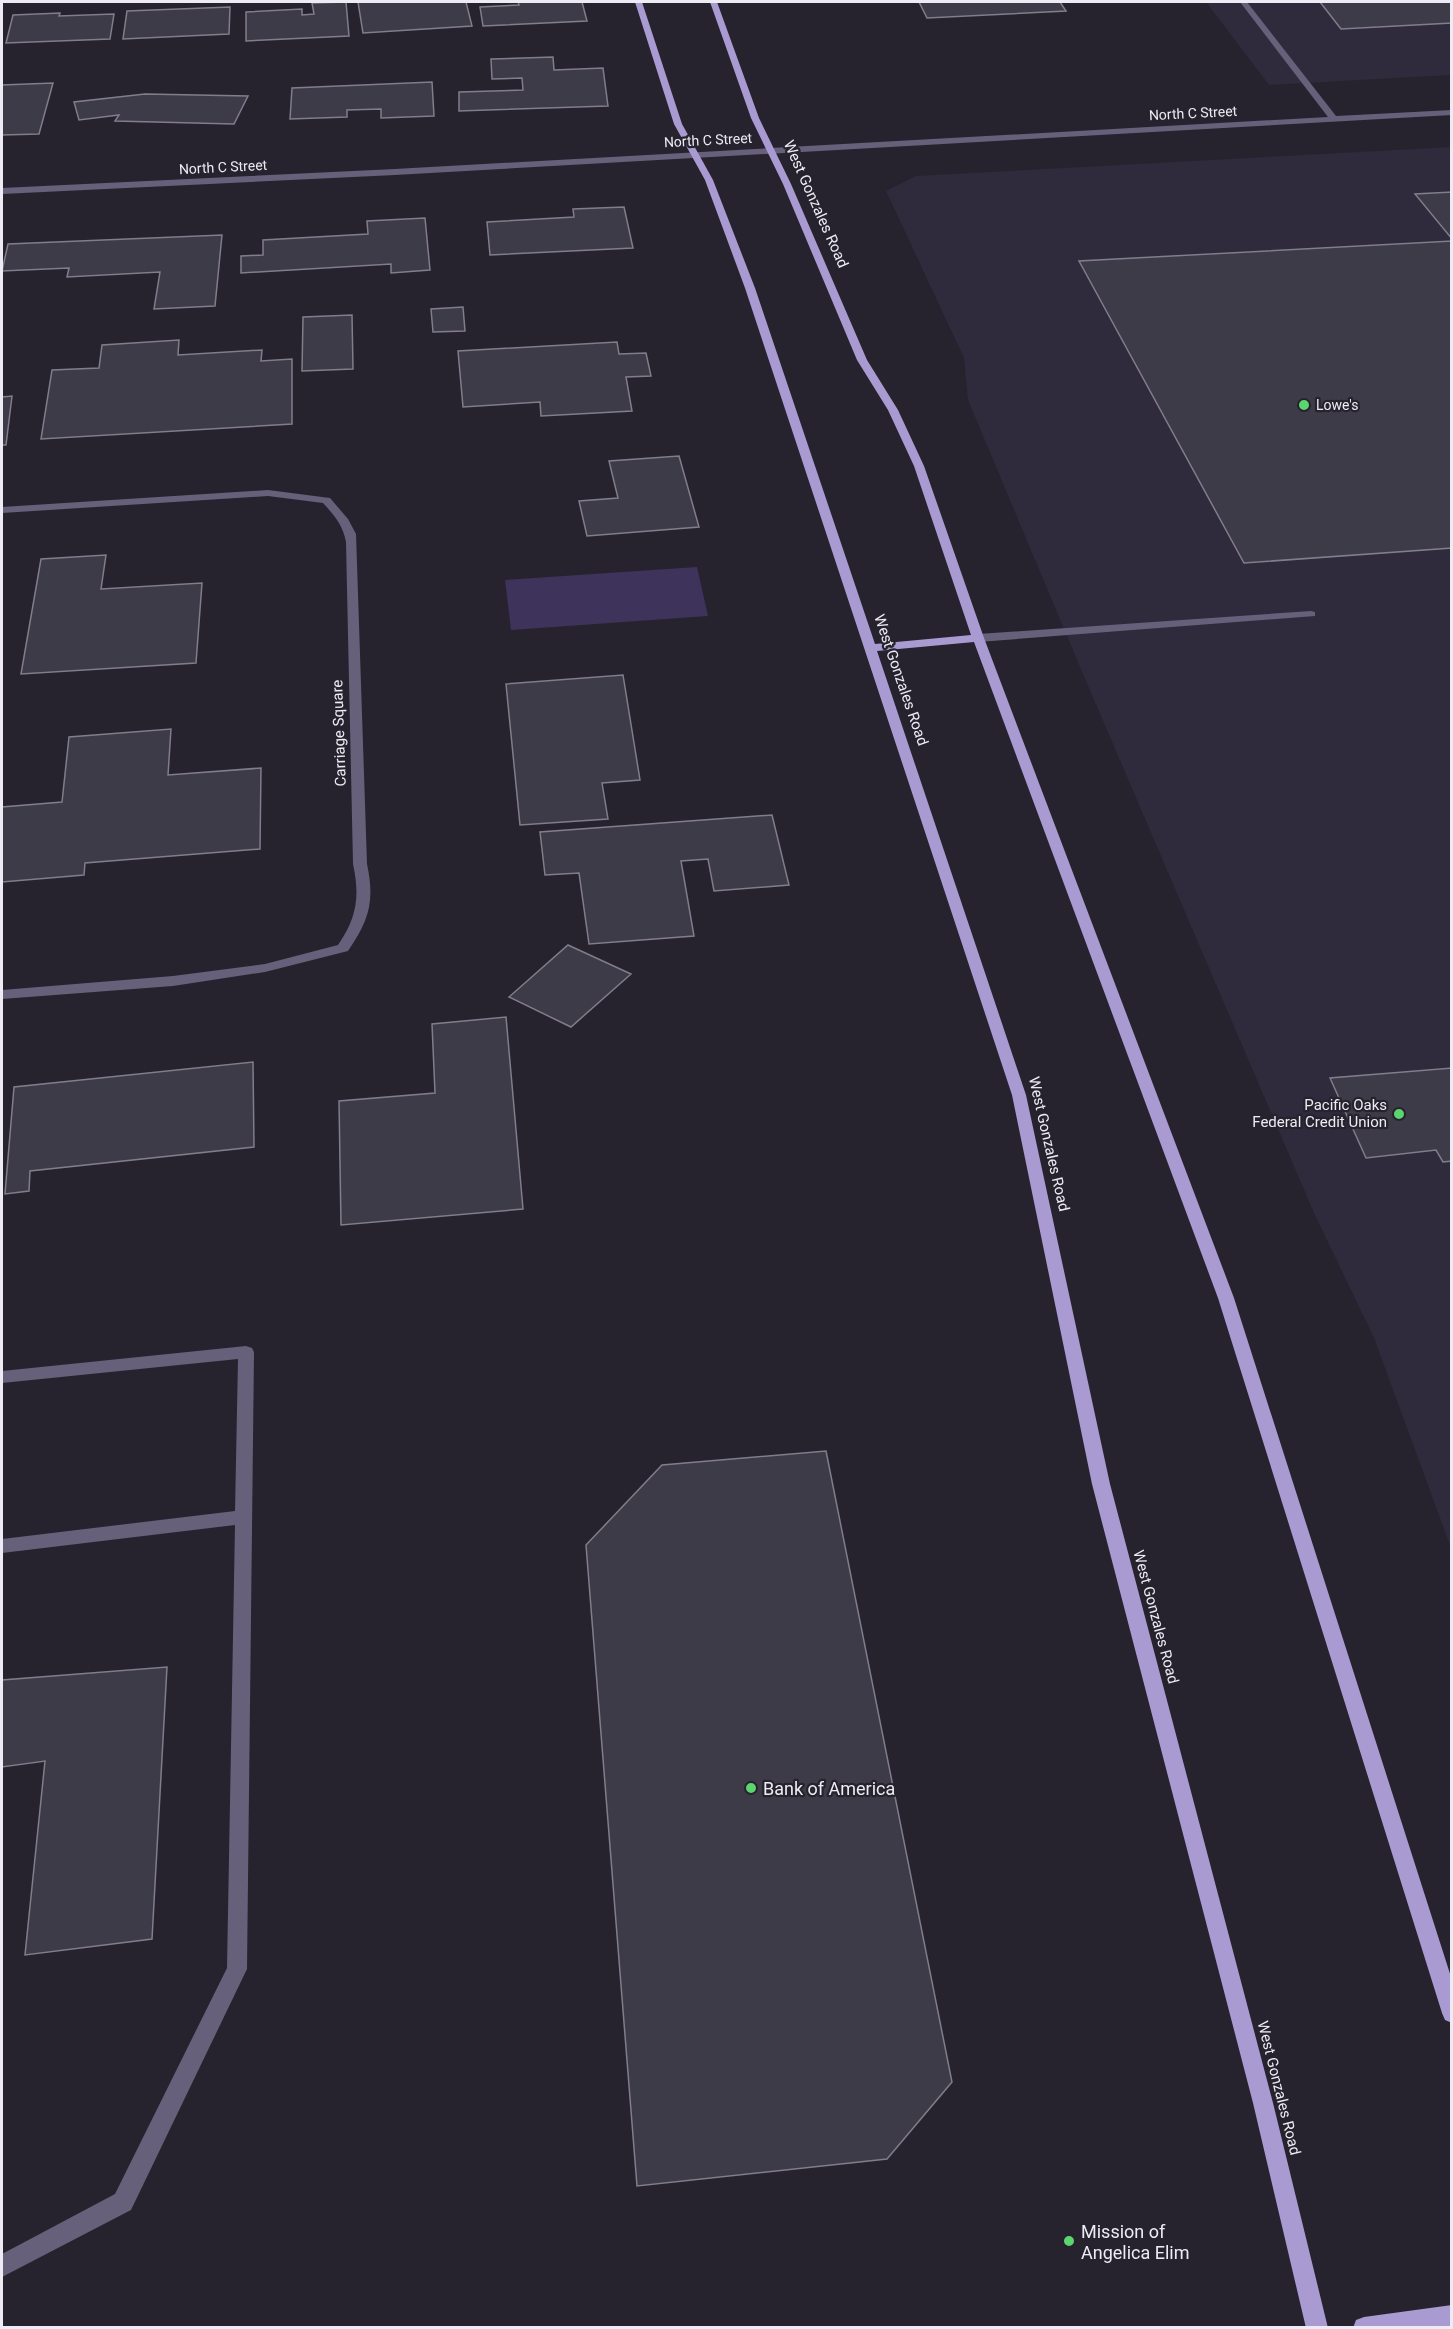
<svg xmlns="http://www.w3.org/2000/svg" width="1453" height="2329" font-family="Roboto,sans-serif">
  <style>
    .built { fill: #2f2a3c }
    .green { fill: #3e335a }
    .building { fill: #3e3b48; stroke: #817d8c; stroke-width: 1.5 }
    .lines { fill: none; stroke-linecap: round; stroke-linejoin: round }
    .minor { fill: #67607a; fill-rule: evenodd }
    .major { fill: #a99bd1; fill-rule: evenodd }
    .poi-dot { fill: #5bd56e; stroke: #26232e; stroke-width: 2 }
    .labels { text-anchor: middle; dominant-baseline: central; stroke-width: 4.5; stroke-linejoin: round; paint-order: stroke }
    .far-street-label { font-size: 14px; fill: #edebf3; stroke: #26232e }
    .far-poi-label { font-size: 14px; fill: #edebf3; stroke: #26232e; text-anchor: start }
    .street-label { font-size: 15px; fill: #edebf3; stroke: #26232e }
    .poi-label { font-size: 15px; fill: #edebf3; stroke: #26232e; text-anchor: end }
    .near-poi-label { font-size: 18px; fill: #edebf3; stroke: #26232e; text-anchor: start }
  </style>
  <rect width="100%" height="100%" fill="#26232e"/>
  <path class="built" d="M1206 2H1451V75L1269 85Z
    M1451 147V1548L1374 1338 1314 1213 1080 667 968 400 964 358 886 191 916 176Z"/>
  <path class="green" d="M697 567 708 616 511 630 505 580Z"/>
  <path class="building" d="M346 2 349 36 246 41V12L302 9V15L314 14 312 3Z
    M358 2H466L472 26 363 33Z
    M518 2H582L587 21 483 26 480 7 519 5Z
    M919 2H1060L1066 11 927 18Z
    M1320 2H1452V23L1341 29Z
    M230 7 229 34 123 39 127 11Z
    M60 13 59 16 114 14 110 39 6 43 13 15Z
    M553 57 554 70 603 68 608 106 459 111V92L523 90 522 78 492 79 491 59Z
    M432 82 434 116 381 118V109L347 110V117L290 119 292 88Z
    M53 83 39 134 2 135V85Z
    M145 94 248 96 234 124 115 121 119 115 79 120 74 102Z
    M1452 192V239L1415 194Z
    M624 207 633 248 490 255 487 222 574 217 573 209Z
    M425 218 430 270 391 273V264L241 273V256L263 255V240L368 234 367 221Z
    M222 235 215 306 154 309 160 272 67 277 69 268 2 271 8 244Z
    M1452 241V548L1244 563 1079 261Z
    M463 307 465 331 433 332 431 309Z
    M352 315 353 369 302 371 303 317Z
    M179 340 178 355 262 350 261 361 292 359V424L41 439 52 370 99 368 102 345Z
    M617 342 619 354 646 353 651 376 626 377 632 411 541 416 540 402 463 407 458 351Z
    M12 396 6 445H2V397Z
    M679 456 699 527 587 536 579 501 618 498 609 461Z
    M106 555 101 589 202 583 196 663 21 674 41 559Z
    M623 675 640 780 602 783 608 819 520 825 506 684Z
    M171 729 168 775 261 768 260 849 85 863 84 875 2 882V807L62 802 69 737Z
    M772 815 789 885 714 891 708 859 681 861 694 936 589 944 579 873 545 875 540 832Z
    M568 945 631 974 571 1027 509 997Z
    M506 1017 523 1209 341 1225 339 1101 435 1093 432 1024Z
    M253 1062 254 1147 30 1171 29 1191 5 1194 14 1087Z
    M1452 1068V1161L1443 1162 1436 1150 1366 1158 1330 1078Z
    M826 1451 952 2082 887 2159 637 2186 586 1545 662 1465Z
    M167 1667 152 1939 25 1955 45 1761 2 1767V1680Z"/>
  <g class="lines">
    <path class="minor" d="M1240 2H1247L1336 116 1452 110V115L395 175 2 194V188L395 169 1328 117Z
      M268 490 330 498 348 519 356 534 367 864C375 902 369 920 348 951L265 972 173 986 2 999V990L173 976 265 964 338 945C357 918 360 896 353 864L346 542C343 525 334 515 323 503L268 496 2 513V507Z
      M1311 611 1315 612V616L978 642 972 638 978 634Z
      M246 1346 252 1348 254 1352 247 1969 131 2210 2 2277V2254L115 2194 227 1968 235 1525 2 1553V1539L235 1511 238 1359 2 1383V1371Z"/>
    <path class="major" d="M635 2H642L682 124 713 180 755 288 875 644 971 635 914 466 888 410 857 360 783 184 751 118 710 2H717L759 118 791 184 867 360 898 410 924 466 984 638 1234 1298 1452 1980V2023L1445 2020 1442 2013 1218 1298 974 642 877 651 1026 1095 1110 1484 1273 2103 1328 2328H1306L1253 2103 1092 1484 1012 1095 745 288 705 180 674 124Z
      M1452 2305V2327L1353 2328 1356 2320 1364 2317Z"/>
  </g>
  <g class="poi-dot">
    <circle cx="1304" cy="405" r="6"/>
    <circle cx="1399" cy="1114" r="6"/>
    <circle cx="751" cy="1788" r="6"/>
    <circle cx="1069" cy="2241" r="6"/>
  </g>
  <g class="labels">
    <g class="far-street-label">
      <text transform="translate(1193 113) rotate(-3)">North C Street</text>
      <text transform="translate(708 140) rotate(-3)">North C Street</text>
      <text transform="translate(223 167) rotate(-3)">North C Street</text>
    </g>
    <g class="far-poi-label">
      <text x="1316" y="405">Lowe's</text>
    </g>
    <g class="street-label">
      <text transform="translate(816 204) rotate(66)">West Gonzales Road</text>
      <text transform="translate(901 680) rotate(71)">West Gonzales Road</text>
      <text transform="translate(339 733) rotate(-92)">Carriage Square</text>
      <text transform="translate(1049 1144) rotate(77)">West Gonzales Road</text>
      <text transform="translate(1156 1617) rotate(75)">West Gonzales Road</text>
      <text transform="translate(1279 2088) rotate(76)">West Gonzales Road</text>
    </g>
    <g class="poi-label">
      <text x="1387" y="1105">Pacific Oaks<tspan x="1387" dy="17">Federal Credit Union</tspan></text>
    </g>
    <g class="near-poi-label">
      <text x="763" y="1788">Bank of America</text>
      <text x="1081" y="2231">Mission of<tspan x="1081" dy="21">Angelica Elim</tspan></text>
    </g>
  </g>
  <rect width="1453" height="2329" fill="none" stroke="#edebf3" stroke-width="6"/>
</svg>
